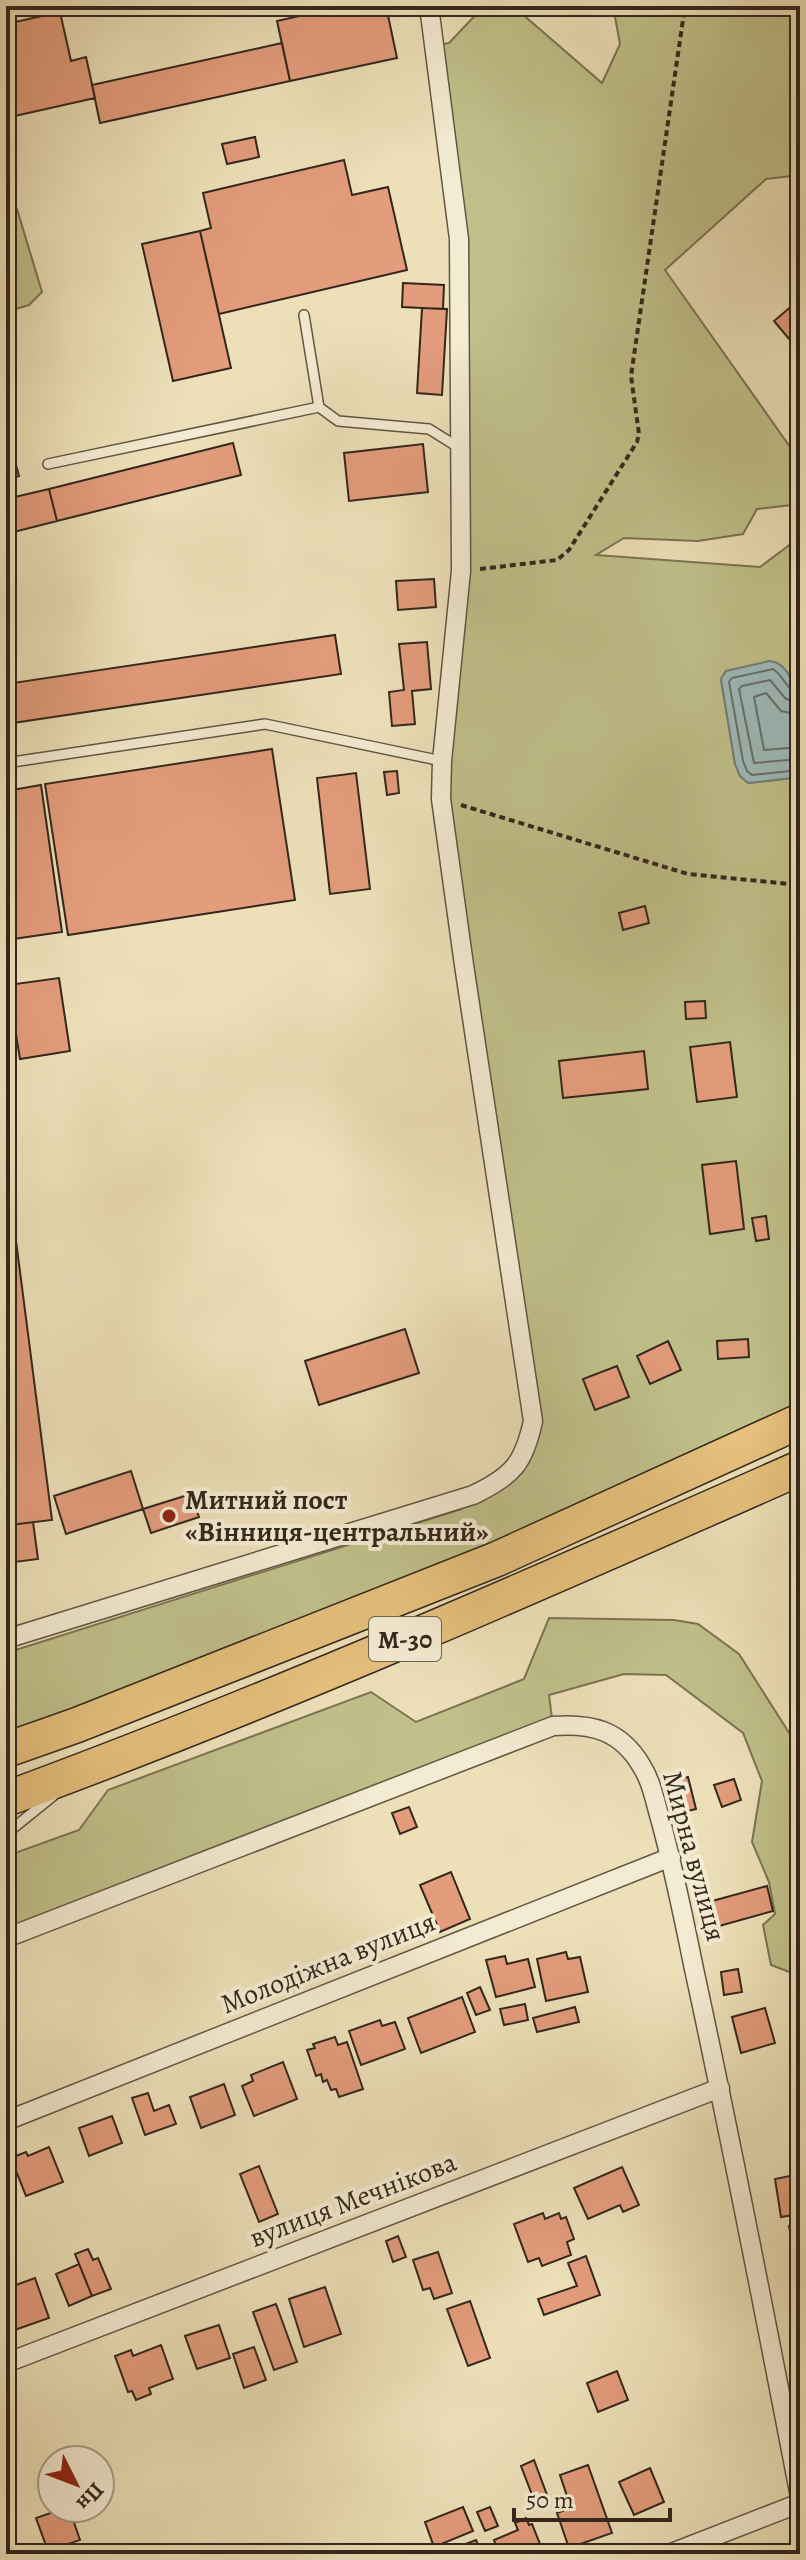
<svg xmlns="http://www.w3.org/2000/svg" width="806" height="2560" font-family="Alegreya,serif">
  <style>
    .green { fill: #c0c08a; stroke: #7a7453; stroke-width: 2 }
    .water { fill: #9ebaba; stroke: #737f7b; stroke-width: 2 }
    .lines { fill: none; stroke-linecap: round; stroke-linejoin: round }
    .shore { stroke: #68706b; stroke-width: 2 }
    .building { fill: #e39c7c; stroke: #33271c; stroke-width: 2 }
    .lane-casing { stroke: #625543; stroke-width: 12 }
    .street-casing { stroke: #625543; stroke-width: 21 }
    .highway-casing { stroke: #33271c; stroke-width: 37 }
    .path { stroke: #33271c; stroke-width: 4; stroke-dasharray: 6 4; stroke-linecap: butt }
    .lane { stroke: #f3ebd2; stroke-width: 9 }
    .street { stroke: #f3ebd2; stroke-width: 18 }
    .highway { stroke: #e6c07c; stroke-width: 34 }
    .poi-dot { fill: #8f2418; stroke: #f3ebd2; stroke-width: 3 }
    .labels { text-anchor: middle; dominant-baseline: central; stroke-width: 8; stroke-linejoin: round; paint-order: stroke }
    .shield { fill: #f3ebd2; stroke: #6d6253; stroke-width: 2 }
    .shield-label { font-size: 26px; font-weight: bold; fill: #33271c }
    .poi-label { font-size: 28px; font-weight: bold; fill: #33271c; stroke: #f3ebd2; text-anchor: start }
    .street-label { font-size: 28px; fill: #33271c; stroke: #f3ebd2 }
  </style>
  <rect width="100%" height="100%" fill="#ede0b9"/>
  <filter id="stains"><feTurbulence type="fractalNoise" baseFrequency=".0025" numOctaves="4"/><feColorMatrix values="0 0 0 0 .2 0 0 0 0 .09 0 0 0 0 .02 0 0 0 .5 -.17"/></filter>
  <radialGradient id="worn" r=".72"><stop offset=".6" stop-color="#630" stop-opacity="0"/><stop offset="1" stop-color="#630" stop-opacity=".3"/></radialGradient>
  <path class="green" d="M484 6H513L602 83 620 44 613 6H800V175L766 179 665 270 800 461V504L757 509 743 534 698 541 624 538 596 555 760 567 800 537V695L797 687 726 671 721 679 735 764 740 776 748 783 800 777V1409L491 1547 6 1735V1653L462 1509 473 1495 494 1485 533 1421 441 799 461 571 459 239 434 46 449 43Z
    M6 195 17 209 42 292 29 305 6 312Z
    M549 1618 674 1620 698 1624 739 1654 800 1750V1976L771 1965 763 1925 775 1914 769 1882 752 1842 762 1781 743 1733 666 1675 624 1674 549 1695 553 1726 6 1938V1869L16 1865 12 1854 79 1830 108 1790 371 1692 416 1722 524 1679Z"/>
  <path class="water" d="M769 661C806 663 800 749 800 777L748 783 740 776 735 764 721 679 726 671Z"/>
  <g class="lines">
    <path class="shore" d="M800 693C787 692 784 676 773 669L732 678 729 682 743 761 747 771 752 775 800 770
      M800 703 786 699 770 680 742 686 739 689 754 763 800 759
      M800 715 781 711 766 693 754 697 764 750 800 747"/>
  </g>
  <path class="building" d="M343 6H386L397 58 290 81 277 21Z
    M60 12 71 61 86 57 95 98 6 118V24Z
    M282 43 290 81 100 123 92 85Z
    M255 137 259 157 227 164 222 144Z
    M344 160 352 195 388 187 407 270 219 314 200 231 211 228 203 193Z
    M200 231 231 368 173 381 142 244Z
    M403 283 444 285 443 309 402 307Z
    M800 299V352L774 321Z
    M422 308 447 309 442 395 417 393Z
    M6 428 19 476 6 480Z
    M233 443 241 475 57 521 49 489Z
    M423 444 428 492 349 501 344 453Z
    M49 489 57 521 6 534V499Z
    M434 579 436 607 398 610 396 581Z
    M335 635 341 674 6 724V684Z
    M427 642 431 689 412 691 415 724 392 726 389 692 404 690 399 644Z
    M272 749 295 900 68 935 45 784Z
    M397 771 399 793 387 795 384 772Z
    M356 773 370 889 330 894 317 778Z
    M41 785 62 932 6 940V791Z
    M645 906 649 923 623 930 619 913Z
    M59 978 70 1051 20 1059 8 985Z
    M705 1001 706 1018 686 1019 685 1002Z
    M730 1042 737 1097 697 1102 690 1047Z
    M644 1051 648 1089 563 1098 559 1061Z
    M736 1161 744 1229 710 1234 702 1165Z
    M6 1163 52 1520 10 1525 6 1493Z
    M766 1216 769 1239 756 1241 752 1218Z
    M405 1329 419 1373 319 1405 305 1361Z
    M748 1339 749 1357 718 1359 717 1341Z
    M668 1341 681 1370 650 1384 637 1356Z
    M617 1366 629 1397 595 1410 583 1379Z
    M131 1471 143 1509 66 1534 54 1496Z
    M191 1494 199 1517 151 1533 143 1509Z
    M33 1522 38 1559 15 1562 10 1525Z
    M688 1777 696 1809 676 1814 668 1782Z
    M734 1779 741 1800 722 1807 714 1785Z
    M409 1807 417 1827 400 1834 392 1813Z
    M451 1872 470 1919 440 1932 420 1885Z
    M767 1886 773 1911 712 1928 705 1903Z
    M566 1952 568 1959 580 1957 588 1992 546 2001 537 1959Z
    M505 1956 507 1964 528 1959 535 1987 496 1997 486 1960Z
    M738 1969 742 1992 724 1995 721 1972Z
    M480 1987 490 2010 476 2015 467 1993Z
    M462 1997 475 2032 421 2053 408 2018Z
    M525 2004 528 2020 504 2025 500 2009Z
    M575 2007 579 2022 537 2032 533 2018Z
    M765 2008 775 2043 741 2053 732 2017Z
    M380 2020 382 2026 395 2022 405 2049 361 2065 349 2031Z
    M335 2037 338 2045 347 2042 363 2089 339 2097 336 2089 331 2090 327 2080 323 2082 321 2074 316 2076 307 2050 315 2048 313 2044Z
    M283 2062 297 2099 254 2116 242 2086 253 2081 251 2075Z
    M224 2084 235 2115 201 2128 190 2097Z
    M148 2093 154 2111 169 2105 176 2124 145 2135 132 2098Z
    M112 2116 122 2143 89 2156 79 2128Z
    M49 2147 63 2182 26 2196 11 2158 26 2152 28 2156Z
    M259 2166 278 2214 259 2222 240 2174Z
    M622 2167 639 2205 623 2212 620 2205 588 2219 574 2188Z
    M6 2171 15 2193 6 2197Z
    M800 2174V2214L781 2217 775 2179Z
    M543 2213 545 2219 559 2213 561 2219 566 2217 574 2239 567 2242 571 2255 542 2266 539 2258 528 2262 514 2224Z
    M800 2224V2283L789 2226Z
    M398 2236 406 2257 393 2262 386 2241Z
    M88 2249 93 2260 98 2258 111 2289 92 2296 75 2254Z
    M438 2252 452 2293 434 2299 430 2288 423 2290 413 2260Z
    M586 2256 600 2295 544 2315 538 2299 577 2286 568 2263Z
    M79 2264 92 2296 69 2306 56 2274Z
    M35 2278 49 2318 6 2333V2298L13 2295 10 2287Z
    M325 2287 341 2334 304 2347 289 2299Z
    M470 2301 490 2358 468 2366 447 2309Z
    M276 2304 297 2362 274 2370 253 2312Z
    M219 2325 230 2358 197 2369 185 2336Z
    M161 2345 173 2379 149 2388 151 2394 136 2400 132 2391 128 2392 115 2356 131 2350 133 2356Z
    M254 2347 266 2380 244 2388 233 2354Z
    M617 2371 628 2400 598 2412 587 2383Z
    M534 2460 547 2495 534 2500 521 2466Z
    M588 2465 612 2533 569 2548 557 2513 571 2508 560 2475Z
    M650 2468 664 2502 634 2515 619 2482Z
    M463 2507 473 2531 434 2547 425 2522Z
    M490 2507 498 2526 485 2531 477 2512Z
    M65 2508H69L80 2540 48 2551 36 2518Z
    M526 2518 529 2525 532 2524 544 2554H490V2552L497 2549 494 2540 518 2530 515 2523Z
    M476 2540 482 2554H452L450 2550Z"/>
  <g class="lines">
    <defs>
      <path id="lane" d="M304 315 319 407
        M48 464 319 407 338 421 429 429 461 449
        M6 763 265 724 442 761
        M6 1605 13 1636
        M6 1834 53 1796"/>
      <path id="street" d="M6 1639 473 1495C513 1476 524 1463 533 1421L464 965 441 799 442 761 461 571 459 239 429 6
        M6 1938 553 1726C591 1723 620 1730 641 1765 652 1782 655 1802 661 1822 674 1870 684 1920 694 1969 732 2144 766 2320 800 2497
        M6 2121 671 1857
        M6 2363 720 2088
        M669 2554 800 2503"/>
      <path id="highway" d="M6 1750 77 1725 497 1559 800 1421
        M6 1799C275 1700 538 1584 800 1468"/>
    </defs>
    <use href="#lane" class="lane-casing"/>
    <use href="#street" class="street-casing"/>
    <use href="#highway" class="highway-casing"/>
    <path class="path" d="M480 569 557 560 569 550 637 442 639 434 631 376 685 6
      M461 805 688 874 800 885"/>
    <use href="#lane" class="lane"/>
    <use href="#street" class="street"/>
    <use href="#highway" class="highway"/>
  </g>
  <circle class="poi-dot" cx="169" cy="1516" r="8"/>
  <g class="labels">
    <rect class="shield" x="369" y="1617" width="72" height="44" rx="6"/>
    <g class="shield-label">
      <text x="405" y="1639">М-30</text>
    </g>
    <g class="poi-label">
      <text x="185" y="1500">Митний пост<tspan x="185" dy="32">«Вінниця-центральний»</tspan></text>
    </g>
    <g class="street-label">
      <text transform="translate(694 1856) rotate(75)">Мирна вулиця</text>
      <text transform="translate(328 1963) rotate(-22)">Молодіжна вулиця</text>
      <text transform="translate(353 2200) rotate(-21)">вулиця Мечнікова</text>
    </g>
  </g>
  <rect width="806" height="2560" fill="none" stroke="#ede0b9" stroke-width="32"/>
  <rect x="8" y="8" width="790" height="2544" fill="none" stroke="#33271c" stroke-width="4"/>
  <rect x="16" y="16" width="774" height="2528" fill="none" stroke="#33271c" stroke-width="2"/>
  <g transform="translate(76 2484) rotate(132)"><circle r="38" fill="#f3ebd2" stroke="#a69d89" stroke-width="2"/>
  <path d="M0-6L14 30L0 20L-14 30Z" fill="#8f2418"/>
  <text y="-12" font-size="22" font-weight="bold" text-anchor="middle" fill="#33271c">Пн</text>
  </g>
  <path d="M514 2508v12h156v-12" fill="none" stroke="#33271c" stroke-width="4"/>
  <text x="526" y="2508" font-size="24" fill="#33271c" stroke="#f3ebd2" stroke-width="6" paint-order="stroke">50 m</text>
  <rect width="100%" height="100%" filter="url(#stains)"/>
  <rect width="100%" height="100%" fill="url(#worn)"/>
</svg>
